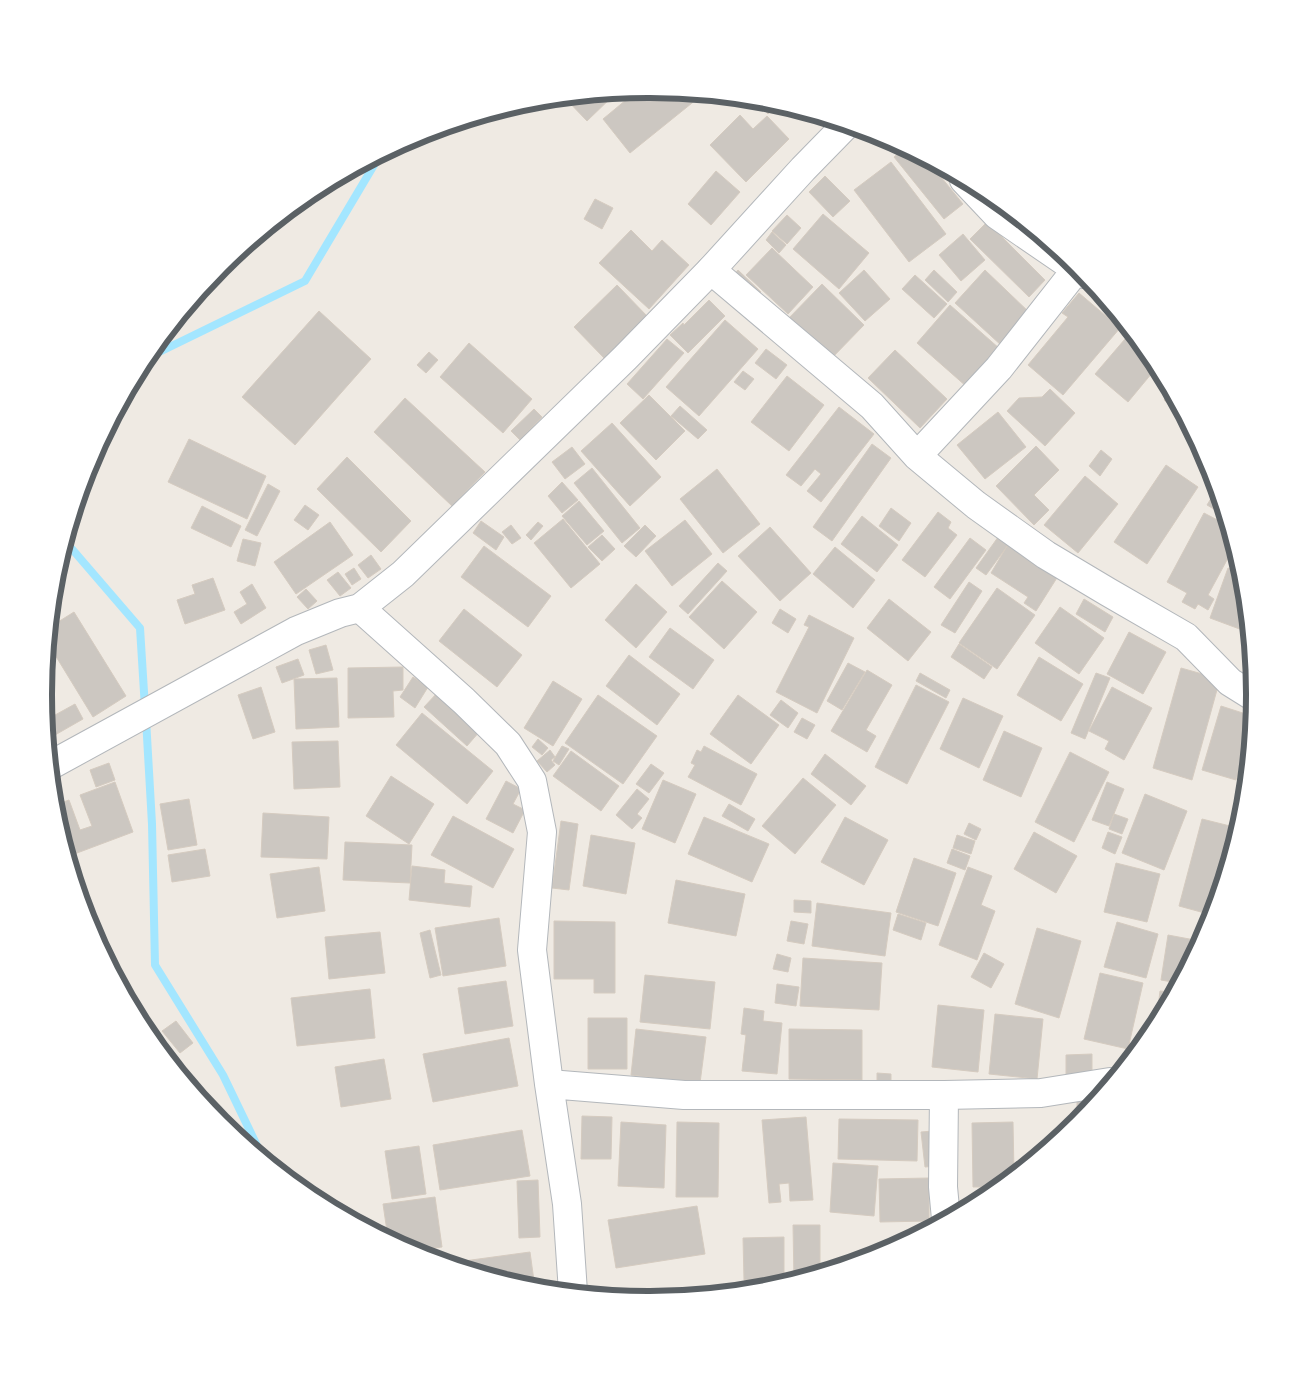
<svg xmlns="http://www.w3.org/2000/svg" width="1298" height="1389" font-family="'Fira Sans',sans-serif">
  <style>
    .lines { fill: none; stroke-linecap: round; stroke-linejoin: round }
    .stream { stroke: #a3e6ff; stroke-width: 8 }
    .building { fill: #ccc7c1; stroke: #d5cbc0 }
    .minor-casing { stroke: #b3b7bb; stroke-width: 30 }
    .tertiary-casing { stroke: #b3b7bb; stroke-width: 30 }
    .minor { stroke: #fff; stroke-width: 28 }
    .tertiary { stroke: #fff; stroke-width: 28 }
    .rim { fill: none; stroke: #5b6165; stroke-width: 6 }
  </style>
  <rect width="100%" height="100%" fill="#efeae3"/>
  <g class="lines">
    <path class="stream" d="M145 359 305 281 380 155
      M66 542 140 628 145 708
      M146 719 152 824 155 965 223 1075 262 1156"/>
  </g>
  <path class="building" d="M649 89 692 93 697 99 630 153 603 119 638 90Z
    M617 92 587 121 565 98Z
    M754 100 767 101 778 104 768 114Z
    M740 115 753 129 767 116 789 139 746 182 710 145Z
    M905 148 928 161 963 204 944 219 894 157Z
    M891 162 946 234 909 262 854 190Z
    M716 171 740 192 711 225 688 204Z
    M825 176 850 201 833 217 809 192Z
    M314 191 311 206 298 204 313 191Z
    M595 199 613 208 602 229 584 219Z
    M823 214 869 253 839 289 793 249Z
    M787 215 801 228 787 244 772 231Z
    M987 222 1045 280 1029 297 970 239Z
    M631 230 652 251 662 240 689 265 649 309 599 263Z
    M772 232 786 245 779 253 766 240Z
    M963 234 985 260 961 281 939 255Z
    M772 248 813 287 788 314 746 275Z
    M738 270 761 292 754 299 732 277Z
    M864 270 890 299 865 321 839 293Z
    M934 270 957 292 948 302 925 280Z
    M985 270 1031 314 1002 346 955 303Z
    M915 275 947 304 934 318 902 289Z
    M822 284 864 325 829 361 787 320Z
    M617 285 648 317 605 359 574 327Z
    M1079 293 1120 328 1063 395 1028 365 1068 317 1062 313Z
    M709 300 725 316 688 353 670 335 683 323 684 325Z
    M950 305 1000 349 967 387 917 343Z
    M319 311 371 359 295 445 242 397Z
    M725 320 758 349 699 416 666 387Z
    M1131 332 1152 358 1157 367 1128 402 1095 374Z
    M667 339 684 353 643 399 627 384Z
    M469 343 532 399 503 433 440 377Z
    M766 349 787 365 776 379 755 363Z
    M895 350 947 399 920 428 868 378Z
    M429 352 438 360 426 373 417 365Z
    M743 371 754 379 745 390 734 382Z
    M787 376 824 405 789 451 751 422Z
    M1050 389 1075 413 1045 446 1007 411 1019 398 1042 397Z
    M1170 392 1184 418 1164 400Z
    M649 395 685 431 656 460 620 423Z
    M405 398 485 472 452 506 374 432Z
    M680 406 707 430 698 439 671 416Z
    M839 407 874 434 821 502 807 491 821 474 815 469 801 486 786 475Z
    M534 409 542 417 520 440 511 431Z
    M998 412 1026 447 985 479 957 445Z
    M612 423 661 477 630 506 581 451Z
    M189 439 266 476 247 519 168 482Z
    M872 444 891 458 832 541 813 527Z
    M1036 446 1059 470 1034 495 1049 510 1034 525 996 486Z
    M572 447 585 464 565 479 552 462Z
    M1101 450 1112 459 1100 476 1089 466Z
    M347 457 411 521 381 552 317 489Z
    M1166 465 1198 487 1147 564 1114 542Z
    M592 468 640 528 622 543 574 483Z
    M717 469 760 524 723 553 680 499Z
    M1085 476 1118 504 1078 553 1044 525Z
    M562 482 578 500 562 513 548 496Z
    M268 484 280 491 257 536 245 530Z
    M1216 490 1224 515 1207 505Z
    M579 501 604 531 587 545 562 516Z
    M305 505 319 515 308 530 294 520Z
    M202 506 241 526 231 547 191 528Z
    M891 508 911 523 899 541 879 526Z
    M938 512 951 522 948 528 957 535 925 577 902 560Z
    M1204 513 1227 525 1234 547 1208 595 1214 599 1208 610 1198 604 1195 609 1182 602 1187 593 1167 582Z
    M862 516 898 545 877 572 841 544Z
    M563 519 600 564 571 588 534 543Z
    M685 520 712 554 672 586 645 551Z
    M481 521 504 537 496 550 473 533Z
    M330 522 353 555 296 594 274 562Z
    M538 522 543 526 531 540 526 535Z
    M511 525 521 538 512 544 502 532Z
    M645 525 656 536 636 557 624 546Z
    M770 527 811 573 780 601 738 556Z
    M1001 533 1011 541 986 575 976 568Z
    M602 535 615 549 602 561 588 547Z
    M970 538 986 550 950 599 934 587Z
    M243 539 261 543 255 566 237 561Z
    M1010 541 1060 573 1036 611 1024 603 1028 597 991 573Z
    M484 546 551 596 528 627 461 577Z
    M835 547 875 580 853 608 813 574Z
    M371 555 381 569 368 578 358 565Z
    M718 563 727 571 688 614 679 606Z
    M354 568 361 579 352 585 345 574Z
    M1228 568 1242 573 1243 577 1247 625 1245 631 1210 618Z
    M338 572 351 588 340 596 327 580Z
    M213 578 225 610 185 624 177 600 195 594 192 585Z
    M722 581 757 612 724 649 689 617Z
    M969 582 982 591 955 633 941 625Z
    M252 584 266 608 241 624 234 612 247 604 240 592Z
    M636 584 667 612 636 648 605 620Z
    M997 588 1035 615 997 669 959 643Z
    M306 589 317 601 308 609 297 597Z
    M889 599 931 632 908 661 867 628Z
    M1084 599 1113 617 1105 632 1076 614Z
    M1060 607 1104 638 1079 674 1035 643Z
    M464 609 522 655 497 687 439 641Z
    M780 609 796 619 788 633 772 623Z
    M74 612 126 696 93 717 49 645 50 627Z
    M809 615 854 638 817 713 776 692 809 627 804 625Z
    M670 628 714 660 693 689 649 657Z
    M1129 632 1166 652 1143 694 1107 674Z
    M959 644 992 667 984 679 951 657Z
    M326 645 333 670 316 674 309 650Z
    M629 655 680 694 657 725 606 686Z
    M1039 657 1083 684 1061 721 1017 695Z
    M298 659 304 675 282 683 276 667Z
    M848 663 865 672 842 710 827 701Z
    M403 667V690L393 691 394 717 348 718V668Z
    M1181 668 1220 679 1192 780 1153 768Z
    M867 670 892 685 866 730 876 736 867 752 831 731Z
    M920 673 950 690 946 698 916 681Z
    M1096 673 1110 678 1085 739 1071 733Z
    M413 677 428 687 415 708 400 697Z
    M337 678 339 727 296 729 294 679Z
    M553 681 582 699 553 746 524 728Z
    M916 685 949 702 907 784 875 767Z
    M261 687 275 732 253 739 238 695Z
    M1112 687 1152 708 1124 760 1105 749 1109 741 1089 731Z
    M438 692 480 731 467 746 424 707Z
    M598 695 657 736 623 784 565 743Z
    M738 695 779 725 751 764 710 734Z
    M963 698 1003 716 979 768 940 749Z
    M781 700 798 713 788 728 770 715Z
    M75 704 83 719 48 739 46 720Z
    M1221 706 1252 716 1250 735 1236 780 1202 770Z
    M422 713 493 771 467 804 396 745Z
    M802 718 815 725 807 739 794 732Z
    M1004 731 1042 748 1021 797 983 780Z
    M538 739 548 748 542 755 532 747Z
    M338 741 340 787 294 789 292 742Z
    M562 746 569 749 559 765 553 761Z
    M704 746 757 774 741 805 688 777 695 765 691 763 697 750 701 752Z
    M550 750 555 757 551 760 555 765 547 772 537 761Z
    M571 751 619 786 601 811 553 776Z
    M1070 752 1109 772 1074 842 1035 822Z
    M825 754 866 786 851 805 811 774Z
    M109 763 115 780 96 787 90 770Z
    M651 764 664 773 649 793 636 784Z
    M391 776 434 804 409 844 366 816Z
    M803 778 836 805 795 854 762 826Z
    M663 780 696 794 675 843 642 829Z
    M506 781 521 789 513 804 525 810 513 833 486 819Z
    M115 782 133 832 69 856 55 812V805L69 800 80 830 92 826 80 795Z
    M1107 782 1124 789 1109 826 1092 820Z
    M637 789 649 799 637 814 642 818 632 829 616 815Z
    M1145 794 1187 811 1164 870 1122 853Z
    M189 799 197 845 168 850 160 804Z
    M729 804 755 819 748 831 722 816Z
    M263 813 329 817 327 859 261 857Z
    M1114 814 1128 819 1122 834 1109 829Z
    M453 816 514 849 493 888 431 855Z
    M704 817 769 844 752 882 688 854Z
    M845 817 888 840 864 885 821 862Z
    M1202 819 1238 828 1212 915 1179 906Z
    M561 821 578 824 569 890 552 888Z
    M969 823 981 829 976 840 964 834Z
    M1034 832 1077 856 1056 893 1014 869Z
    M1108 832 1122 837 1115 854 1102 848Z
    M591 835 635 843 626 894 583 886Z
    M957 835 975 841 971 854 953 848Z
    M345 842 412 845 410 883 343 880Z
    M205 849 210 876 172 882 168 855Z
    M952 849 970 856 965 870 947 863Z
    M914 858 956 873 938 926 896 912Z
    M1116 863 1160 874 1147 922 1104 912Z
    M412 866 445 870 444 883 472 886 470 907 409 900Z
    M319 867 325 911 277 918 270 874Z
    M968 867 992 876 981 905 995 911 977 960 939 945Z
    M676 880 745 894 736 936 668 923Z
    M794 900 811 901V913L794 912Z
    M817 903 891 913 885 956 812 946Z
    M898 914 926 923 921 940 893 930Z
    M499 918 506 966 443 976 435 928Z
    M554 921 615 922V993H594V979H554Z
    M791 921 808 924 804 944 787 941Z
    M1117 922 1158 934 1146 978 1104 967Z
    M1037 928 1081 941 1059 1018 1015 1004Z
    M430 930 441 975 430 978 420 933Z
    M380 932 385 973 329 979 325 937Z
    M1168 935 1200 941 1178 983 1161 980Z
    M984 953 1004 964 991 988 971 977Z
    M777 954 791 958 788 972 773 969Z
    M803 958 882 963 879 1010 800 1006Z
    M1100 973 1143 983 1128 1049 1084 1039Z
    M645 975 715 982 710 1029 640 1022Z
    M506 981 513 1026 465 1034 458 988Z
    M777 984 799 987 796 1006 775 1003Z
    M370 989 375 1038 297 1046 291 998Z
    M1160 991 1173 992 1156 1024Z
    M938 1005 984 1010 978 1072 932 1067Z
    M744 1008 764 1011 763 1021 782 1023 777 1074 742 1071 746 1035 741 1034Z
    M995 1014 1043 1019 1037 1079 989 1074Z
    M588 1018H627V1069H588Z
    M176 1021 193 1043 180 1053 162 1031Z
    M636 1029 706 1037 700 1083 631 1075Z
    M789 1029 862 1030V1080L789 1079Z
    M509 1038 518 1086 433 1102 423 1054Z
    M1092 1054V1075L1066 1076V1055Z
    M384 1059 391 1099 341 1107 335 1067Z
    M877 1073 891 1074V1087H877Z
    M1077 1098H1097L1077 1123Z
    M582 1116 612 1117 611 1159H581Z
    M806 1117 813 1200 790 1201 789 1183 779 1184 781 1202 769 1203 762 1120Z
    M839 1119 918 1120 917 1161 838 1159Z
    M621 1122 666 1125 664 1188 618 1186Z
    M677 1122 719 1123 718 1197H676Z
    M1013 1122 1014 1174 999 1187H973L972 1123Z
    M522 1130 530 1176 440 1190 433 1145Z
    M933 1131 937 1166 925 1167 921 1132Z
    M419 1146 426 1194 392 1199 385 1151Z
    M833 1163 878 1166 874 1216 830 1212Z
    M929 1178V1221L880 1222 879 1179Z
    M538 1180 540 1237 519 1238 517 1181Z
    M435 1197 442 1247 412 1251 388 1238 383 1204Z
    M697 1206 705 1254 616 1268 608 1220Z
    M793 1225H820V1272L794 1280Z
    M784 1237V1280H744L743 1238Z
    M893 1247 880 1254 864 1259 863 1251Z
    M530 1252 535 1288 465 1268 464 1261Z
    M629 1291 630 1298 601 1295Z"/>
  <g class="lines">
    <defs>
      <path id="minor" d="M964 180 997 215 1083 274
        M711 270 872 406 917 456 976 505 1046 555 1108 592 1186 637 1230 682 1254 697
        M917 456 999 368 1076 270
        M360 608 464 701 508 744 532 781 542 832 532 950 549 1084 567 1204 573 1292
        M549 1084 684 1095H944L1041 1093 1110 1082
        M944 1095 943 1187 946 1219"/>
      <path id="tertiary" d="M51 765 296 631 340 613 360 608 403 574 625 358 711 270 803 169 846 125"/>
    </defs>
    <use href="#minor" class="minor-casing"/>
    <use href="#tertiary" class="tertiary-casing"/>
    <use href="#minor" class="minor"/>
    <use href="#tertiary" class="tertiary"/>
  </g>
  <path d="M0 0H1298V1389H0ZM648 98H650A596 596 0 0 1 1246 694V695A596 596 0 0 1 650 1291H648A596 596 0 0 1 52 695V694A596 596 0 0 1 648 98Z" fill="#fff" fill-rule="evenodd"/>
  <path class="rim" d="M648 98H650A596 596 0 0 1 1246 694V695A596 596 0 0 1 650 1291H648A596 596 0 0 1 52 695V694A596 596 0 0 1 648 98Z"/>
</svg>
